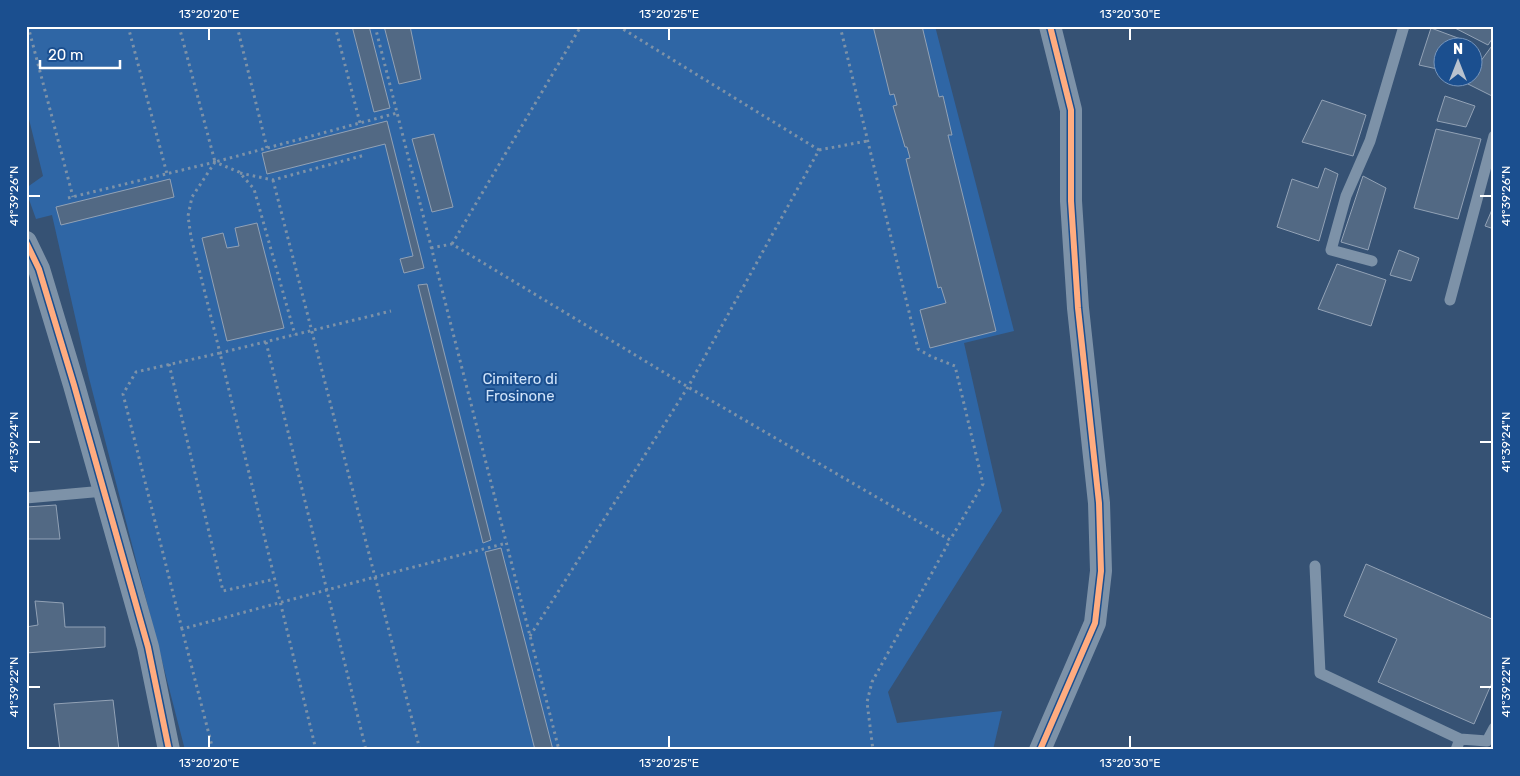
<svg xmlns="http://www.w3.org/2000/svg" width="1520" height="776" font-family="Rubik,sans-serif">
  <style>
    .green { fill: #2f66a5 }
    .building { fill: #526984; stroke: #92a2b6 }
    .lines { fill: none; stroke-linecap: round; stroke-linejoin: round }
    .path { stroke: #7d92a8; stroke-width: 3; stroke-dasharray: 2.5 4; stroke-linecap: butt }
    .lane { stroke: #7d92a8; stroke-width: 11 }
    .street { stroke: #7d92a8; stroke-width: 22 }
    .cycleway-casing { stroke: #1b4f8f; stroke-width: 9 }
    .cycleway { stroke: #ffac80; stroke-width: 6 }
    .ticks { fill: none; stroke: #fff; stroke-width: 2 }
    .labels { text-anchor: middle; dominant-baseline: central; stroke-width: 4; stroke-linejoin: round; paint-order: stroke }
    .park-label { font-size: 15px; fill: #cfe3fa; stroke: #1b4f8f }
    .neatline { fill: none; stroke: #fff; stroke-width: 2 }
    .ticks-label { font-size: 12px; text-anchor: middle; fill: #fff }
  </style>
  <rect width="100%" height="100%" fill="#365274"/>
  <path class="green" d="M26 26H935L1014 331 964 343 1002 511 888 692 897 723 1002 711 993 750H185L89 378 52 215 36 219 26 191V188L43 176 26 107Z"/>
  <path class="building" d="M352 26H369L390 108 374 112Z
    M384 26H410L421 79 399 84Z
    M873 26H922L939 97 943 96 952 135H948L996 331 930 348 920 310 946 303 941 287 938 288 906 159 910 158 907 147H905L893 106 897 105 894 94 890 95Z
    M1451 26H1494V36L1488 45Z
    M1431 28 1466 41 1464 48H1442V70L1419 65Z
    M1494 43V97L1466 83 1470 78H1472V73Z
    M1445 96 1475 106 1466 127 1437 121Z
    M1322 100 1366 115 1353 156 1302 142Z
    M387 121 424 268 404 273 400 259 413 256 385 144 267 174 262 153Z
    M1436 129 1481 139 1458 219 1414 208Z
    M434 134 453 207 432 212 412 139Z
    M1325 168 1338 174 1319 241 1277 227 1292 179 1318 188Z
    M1363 176 1386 188 1368 250 1341 242Z
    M170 179 174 197 61 225 56 207Z
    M1494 205V229L1485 226Z
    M257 223 284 328 227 341 202 238 223 233 227 248 239 246 235 228Z
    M1399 250 1419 258 1411 281 1390 275Z
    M1337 264 1386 280 1371 326 1318 309Z
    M427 284 491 540 483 543 418 285Z
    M56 505 60 539H26V507Z
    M501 548 553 750H535L485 552Z
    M1366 564 1494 620V678L1474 724 1378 682 1397 639 1344 616Z
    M35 601 63 603 65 627H105V647L26 653V627L38 625Z
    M113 700 119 750H60L54 704Z"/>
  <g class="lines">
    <path class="path" d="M28 26 73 197
      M128 26 167 174
      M179 26 215 162 397 113
      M237 26 267 148
      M335 26 360 123
      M375 26 559 750
      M840 26 918 349 932 357 955 366 983 484 950 540
      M819 150 867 141
      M215 162 192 197 188 216 191 237 220 353 391 311
      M240 173 273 180 365 155
      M273 180 375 577 507 543
      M68 198 215 162 239 172 254 189 295 335
      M452 244 581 26
      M431 248 452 244 688 387 950 540 872 682 867 702 873 750
      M266 342 366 750
      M169 364 223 591 275 579
      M182 629 123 394 136 372 220 353 316 750
      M530 636 688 387 819 150 618 26
      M213 750 182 629 375 577 420 750"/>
    <path class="lane" d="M1372 261 1331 250 1346 196 1370 141 1404 26
      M1450 300 1494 136
      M26 498 104 491
      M1315 566 1320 673 1460 739
      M1456 750 1460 739 1487 741 1494 728"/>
    <path class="street" d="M26 242 39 269 74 385 148 647 169 750
      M1040 750 1095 623 1101 571 1099 503 1078 308 1071 201V110L1050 26"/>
    <defs>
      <path id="cycleway" d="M26 242 39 269 74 385 148 647 169 750
        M1040 750 1095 623 1101 571 1099 503 1078 308 1071 201V110L1050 26"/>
    </defs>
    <use href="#cycleway" class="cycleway-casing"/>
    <use href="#cycleway" class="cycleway"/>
  </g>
  <path class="ticks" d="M209 28V40M669 28V40M1130 28V40M28 196H40M1480 196H1492M28 442H40M1480 442H1492M28 687H40M1480 687H1492M209 736V748M669 736V748M1130 736V748"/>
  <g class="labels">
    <g class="park-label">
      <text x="520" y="379">Cimitero di<tspan x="520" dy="17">Frosinone</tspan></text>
    </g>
  </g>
  <rect width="1520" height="776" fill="none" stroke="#1b4f8f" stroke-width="55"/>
  <g transform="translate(1458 62)"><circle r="24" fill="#1b4f8f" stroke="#7695bc"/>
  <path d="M0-4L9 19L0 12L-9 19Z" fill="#b9c2ce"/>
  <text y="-8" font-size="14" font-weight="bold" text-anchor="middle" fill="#ffffff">N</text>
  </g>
  <path d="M40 60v8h80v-8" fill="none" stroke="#ffffff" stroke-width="2.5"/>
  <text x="48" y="60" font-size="15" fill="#ffffff" stroke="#1b4f8f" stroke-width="4" paint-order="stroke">20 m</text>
  <rect x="28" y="28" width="1464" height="720" class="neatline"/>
  <g class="ticks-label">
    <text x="209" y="18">13°20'20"E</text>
    <text x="669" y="18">13°20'25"E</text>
    <text x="1130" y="18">13°20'30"E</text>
    <text transform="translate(14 196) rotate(-90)" y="4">41°39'26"N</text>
    <text transform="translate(1506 196) rotate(-90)" y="4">41°39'26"N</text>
    <text transform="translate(14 442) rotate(-90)" y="4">41°39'24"N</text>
    <text transform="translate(1506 442) rotate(-90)" y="4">41°39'24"N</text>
    <text transform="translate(14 687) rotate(-90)" y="4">41°39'22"N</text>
    <text transform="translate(1506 687) rotate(-90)" y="4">41°39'22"N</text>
    <text x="209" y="767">13°20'20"E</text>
    <text x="669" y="767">13°20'25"E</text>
    <text x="1130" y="767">13°20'30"E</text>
  </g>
</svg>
